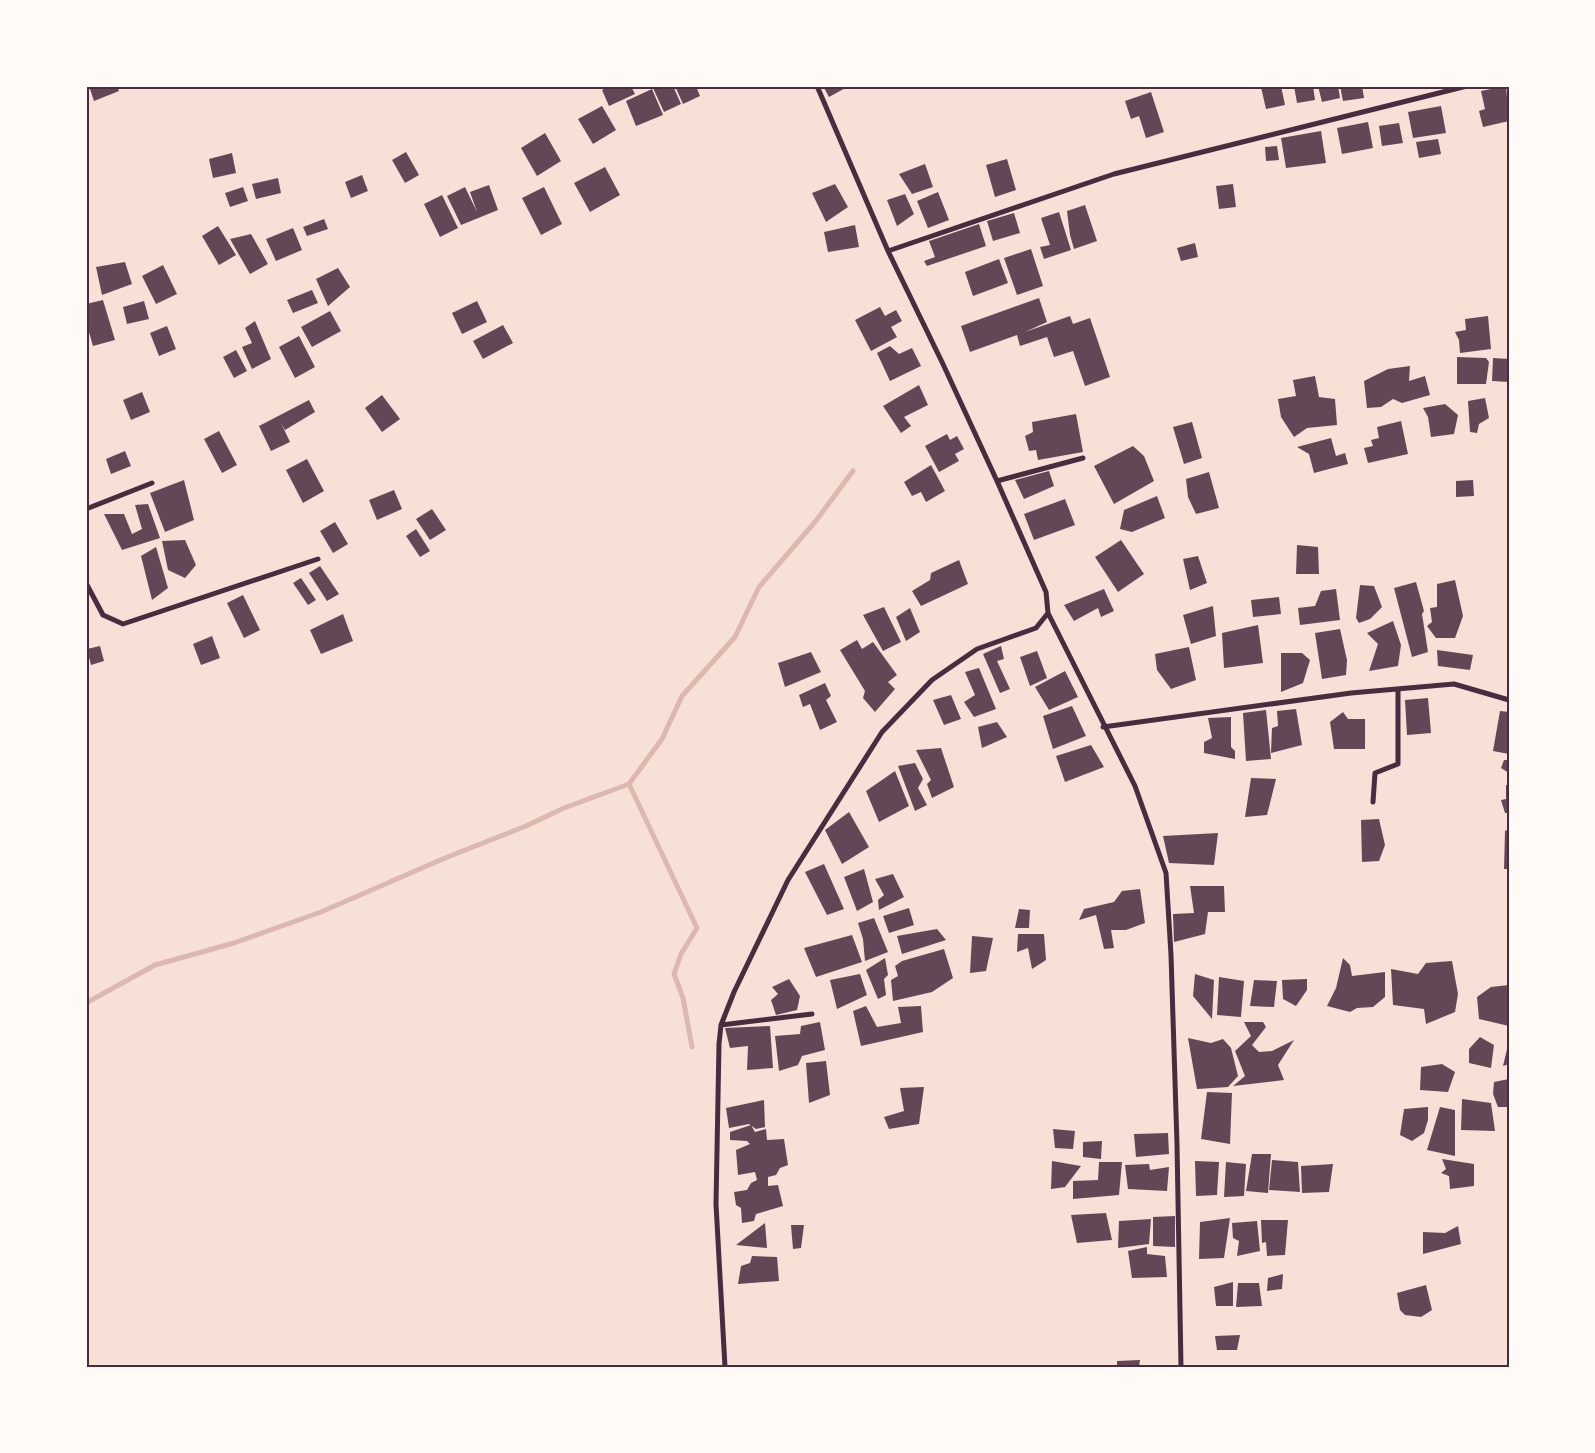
<svg xmlns="http://www.w3.org/2000/svg" width="1595" height="1453" font-family="'Public Sans',sans-serif">
  <style>
    .lines { fill: none; stroke-linecap: round; stroke-linejoin: round }
    .stream { stroke: #dcb8b0; stroke-width: 5 }
    .building { fill: #644757 }
    .minor { stroke: #4a2c40; stroke-width: 5 }
    .neatline { fill: none; stroke: #4a2c40; stroke-width: 2 }
  </style>
  <rect width="100%" height="100%" fill="#f7e1d7"/>
  <g class="lines">
    <path class="stream" d="M629 784 697 928 681 954 674 974 683 998 692 1047
      M86 1003 155 965 234 943 321 912 445 858 526 826 564 808 629 784 662 739 682 696 735 637 759 587 815 522 853 471"/>
  </g>
  <path class="building" d="M89 86H117L119 91 94 101Z
    M611 86H631L635 94 609 106 602 90Z
    M658 86H673L681 104 664 112 653 88Z
    M675 86H696L700 96 683 104Z
    M823 86H849L829 97Z
    M1281 86 1285 105 1266 109 1261 87Z
    M1294 86H1313L1315 100 1297 103Z
    M1318 86H1338L1340 98 1322 102Z
    M1340 86H1362L1364 98 1343 101Z
    M1506 86 1509 121 1483 127 1479 111 1485 109 1481 91Z
    M652 89 663 115 636 126 626 101Z
    M1151 92 1164 132 1146 138 1139 116 1131 119 1125 101Z
    M602 106 616 130 593 144 578 119Z
    M1441 106 1446 133 1413 138 1408 112Z
    M1368 122 1373 148 1342 154 1337 128Z
    M1399 123 1403 143 1382 146 1379 126Z
    M1321 131 1326 163 1286 168 1281 138Z
    M545 133 561 161 537 176 521 148Z
    M1438 139 1441 154 1419 158 1416 142Z
    M1277 146 1279 160 1266 161 1265 147Z
    M406 152 419 175 405 183 392 160Z
    M232 153 236 173 213 178 209 159Z
    M1007 159 1016 190 995 197 986 165Z
    M925 164 933 187 912 194 899 174Z
    M605 167 620 195 590 212 574 183Z
    M362 175 368 191 351 198 345 182Z
    M278 178 281 193 256 199 252 184Z
    M835 184 848 207 826 222 812 193Z
    M1233 184 1236 207 1219 209 1216 186Z
    M489 185 498 210 461 225 447 196 465 187 477 212 470 192Z
    M243 187 248 201 230 207 225 193Z
    M544 187 562 224 541 235 522 198Z
    M938 192 949 220 928 228 917 201Z
    M905 194 914 214 897 226 887 200Z
    M442 195 458 228 440 237 424 204Z
    M1085 205 1097 241 1074 249 1070 235 1067 211Z
    M1059 212 1071 250 1044 259 1040 247 1050 245 1041 218Z
    M1014 213 1020 233 993 241 987 221Z
    M324 219 328 229 307 236 303 227Z
    M979 224 986 246 927 266 924 261 935 257 929 241Z
    M855 225 859 247 828 252 824 232Z
    M218 226 236 255 219 265 202 236Z
    M293 228 302 250 276 261 266 239Z
    M251 234 268 264 250 274 230 239Z
    M1195 243 1198 257 1181 261 1177 248Z
    M1031 249 1043 286 1017 295 1004 258Z
    M999 259 1008 283 973 296 965 272Z
    M125 262 132 284 102 295 96 267Z
    M163 265 177 294 156 304 142 276Z
    M338 268 350 287 328 306 316 279Z
    M312 290 318 303 293 313 287 300Z
    M1039 298 1047 322 1025 332 1070 316 1073 324 1090 318 1110 377 1085 386 1073 351 1054 357 1047 337 1020 346 1017 335 970 352 961 326Z
    M103 300 115 340 93 346 86 322V304Z
    M144 301 149 319 127 324 123 307Z
    M477 301 487 322 462 334 452 313Z
    M880 307 885 316 896 310 902 321 891 327 897 337 871 351 855 320Z
    M330 311 341 331 312 347 301 327Z
    M1488 316 1491 349 1460 353 1459 340 1455 332 1466 330 1465 319Z
    M255 321 271 359 252 369 242 347 252 343 245 328Z
    M503 325 513 343 483 359 473 341Z
    M167 326 176 349 159 356 150 333Z
    M299 336 315 367 295 378 279 347Z
    M890 346 899 354 912 348 921 366 890 381 877 353Z
    M236 350 247 371 234 378 223 357Z
    M1457 357 1486 358 1489 362 1486 384H1457Z
    M1493 358 1509 359V382L1492 381Z
    M1410 366 1409 381 1425 376 1430 395 1402 403 1393 399 1381 407 1367 408 1364 381 1388 369Z
    M1315 376 1319 397 1335 399 1337 425 1307 428 1294 437 1281 417 1278 399 1296 396 1293 380Z
    M919 385 928 405 904 417 911 426 901 433 883 406Z
    M142 392 150 412 131 420 123 400Z
    M382 395 400 419 382 432 365 408Z
    M1485 398 1489 418 1479 424 1477 433 1470 432 1468 401Z
    M309 400 315 412 285 430 281 423 290 442 271 451 259 426Z
    M1445 404 1458 415 1454 434 1431 437 1428 417 1423 408Z
    M1076 414 1083 452 1038 460 1036 450 1029 451 1025 436 1033 432 1032 422Z
    M1401 421 1408 454 1368 463 1364 448 1373 446 1371 440 1379 438 1377 427Z
    M1192 422 1202 458 1184 464 1173 427Z
    M219 431 237 465 222 473 204 439Z
    M947 434 950 440 957 436 964 449 955 454 959 461 939 472 925 446Z
    M1331 438 1336 456 1345 453 1348 464 1314 473 1309 454 1297 447Z
    M1133 446 1144 456 1154 481 1114 504 1094 466Z
    M125 451 131 466 111 474 106 459Z
    M307 459 324 491 303 503 286 470Z
    M931 465 945 491 926 502 921 492 912 496 904 482Z
    M1049 471 1054 486 1024 499 1015 480Z
    M1209 472 1219 508 1196 514 1188 497 1186 479Z
    M184 480 194 520 165 532 150 493Z
    M1473 480 1474 496 1456 497V481Z
    M394 490 402 509 377 520 369 500Z
    M1157 496 1165 518 1132 532 1120 529 1124 510Z
    M1065 499 1075 525 1034 540 1024 514Z
    M148 504 160 538 122 550 104 514H124L132 534 142 529 135 505Z
    M432 509 446 530 430 540 416 519Z
    M335 522 348 544 333 553 320 531Z
    M416 529 430 551 420 557 406 536Z
    M185 540 196 565 185 578 168 570 162 541Z
    M1121 540 1144 574 1118 592 1095 557Z
    M1297 545 1318 547 1319 574H1296Z
    M156 547 168 588 152 600 141 556Z
    M1198 556 1207 583 1190 590 1183 559Z
    M959 560 968 584 921 606 912 591 930 580 931 573Z
    M320 566 339 594 327 601 309 573Z
    M301 578 316 600 308 605 293 583Z
    M1455 580 1463 616 1455 638H1436L1427 626 1432 622 1430 608 1437 607V584Z
    M1416 582 1424 611 1422 614 1428 652 1412 657 1394 588Z
    M1360 585 1374 586 1382 607 1370 619 1359 623 1356 618Z
    M1104 589 1114 611 1101 617 1098 608 1074 621 1064 605Z
    M1336 589 1340 620 1300 625 1298 608 1315 606 1321 591Z
    M243 595 260 630 244 638 227 603Z
    M1279 597 1281 614 1253 617 1251 600Z
    M1213 606 1216 636 1191 644 1183 615Z
    M884 607 901 642 883 651 863 615Z
    M910 608 920 632 906 641 896 617Z
    M343 614 353 641 321 654 310 630Z
    M1393 621 1401 645 1398 666 1369 671 1378 644 1367 633Z
    M1258 625 1263 663 1224 668 1222 633Z
    M1340 629 1347 660 1346 675 1322 679 1315 633Z
    M212 636 220 658 201 665 193 644Z
    M857 640 862 649 873 642 897 675 888 682 895 689 875 712 863 698 865 691 840 650Z
    M100 646 104 661 91 665 87 649Z
    M1001 646 1004 659 997 661 1010 689 1000 693 983 654Z
    M1189 647 1196 680 1171 689 1157 670 1155 654Z
    M1437 650 1473 655 1470 670 1438 666Z
    M1037 651 1047 678 1030 686 1020 657Z
    M811 652 821 672 785 687 778 663Z
    M1281 653H1302L1310 660 1303 683 1281 692Z
    M979 668 996 709 974 717 964 702 975 695 965 672Z
    M1065 671 1078 697 1049 710 1035 687Z
    M825 683 831 696 826 700 837 722 820 730 810 704 803 707 799 695Z
    M951 695 961 719 944 725 933 700Z
    M1428 698 1431 733 1407 735 1405 700Z
    M1072 706 1086 736 1053 749 1043 716Z
    M1296 709 1302 745 1271 753 1272 728 1278 726 1277 711Z
    M1266 710 1271 759 1246 761 1243 713Z
    M1500 711 1509 712V754L1493 751Z
    M1343 712 1348 719H1365V749H1334L1330 722Z
    M1231 717V747L1235 751V759L1204 753V742L1212 738 1208 718Z
    M997 722 1007 737 982 748 978 727Z
    M1091 745 1104 767 1065 782 1056 756Z
    M941 748 954 787 932 798 927 784 931 780 916 750Z
    M1504 760H1509V773L1501 768Z
    M915 763 923 779 918 788 927 805 915 811 898 766Z
    M895 771 909 806 879 822 866 791Z
    M1251 778 1276 779 1267 815 1245 817Z
    M1506 785H1509V813H1505L1501 800 1506 799Z
    M849 812 869 847 842 864 825 830Z
    M1379 819 1385 845 1379 861 1362 862 1361 820Z
    M1509 829V869H1504L1505 831Z
    M1218 833 1214 865 1169 863 1163 836Z
    M824 864 844 909 827 915 805 872Z
    M864 869 873 902 857 911 844 877Z
    M893 874 904 897 879 910 878 900 884 895 875 879Z
    M1190 886H1224L1225 912H1208L1205 934 1174 942 1173 914 1194 913Z
    M1140 889 1145 923 1126 930H1111L1114 948 1104 949 1096 915 1079 920 1084 909 1114 902 1122 891Z
    M909 908 914 925 889 933 883 916Z
    M1019 909 1030 910 1029 928H1015Z
    M874 918 888 952 865 961 863 939 858 923Z
    M937 929 946 940 902 954 897 936Z
    M1018 934H1044L1046 960 1032 969 1028 948 1017 952Z
    M852 935 862 962 816 977 804 948Z
    M972 936 993 938 986 971 970 973Z
    M944 949 953 978 932 992 893 1001 891 980 898 976 895 966 902 961Z
    M885 958 888 975 884 979 886 995 878 999 866 970Z
    M1343 958 1350 965 1352 976 1385 972V997L1373 1007 1357 1008 1350 1012 1327 1006 1336 988Z
    M1452 961 1458 994 1455 1012 1426 1024 1424 1009 1393 1005 1391 969 1418 974 1426 963Z
    M860 974 867 995 837 1009 830 980Z
    M1195 974 1214 980 1212 1019 1193 996Z
    M1219 977 1244 981 1241 1017 1217 1015Z
    M789 979 800 996 797 1010 776 1015 771 1000 778 994 772 987Z
    M1307 979V990L1296 1006 1283 999 1282 980Z
    M1254 980 1277 981 1274 1007 1250 1006Z
    M1509 985V1026L1479 1019 1477 997 1491 987Z
    M866 1006 877 1027 901 1023 898 1007 921 1006 923 1032 861 1046 853 1011Z
    M820 1022 825 1050 802 1056 798 1065 779 1071 775 1036 800 1034 801 1026Z
    M1244 1022H1263L1266 1027 1252 1045 1259 1052 1272 1051 1294 1040 1278 1065 1284 1080 1233 1086 1245 1076 1235 1051 1251 1036Z
    M770 1026 773 1068 747 1070 748 1046 730 1048 725 1028Z
    M1480 1037 1494 1045 1491 1068 1469 1063V1049Z
    M1188 1038 1211 1043 1223 1039 1231 1048 1238 1076 1228 1087 1197 1089Z
    M1508 1045 1509 1064 1503 1066Z
    M826 1061 830 1095 809 1103 806 1063Z
    M1442 1064 1455 1072 1448 1092 1420 1090 1421 1067Z
    M1509 1079V1107H1498L1493 1094 1494 1082Z
    M924 1087 919 1124 889 1129 884 1117 904 1111 900 1088Z
    M1207 1092 1232 1093 1230 1144 1201 1139Z
    M1462 1099 1491 1103 1495 1131 1461 1130Z
    M764 1100 765 1127 756 1129 749 1124 729 1128 726 1108Z
    M1428 1107V1120L1424 1133 1412 1141 1400 1135 1404 1109Z
    M1440 1107 1455 1110V1156L1427 1150Z
    M751 1125 755 1132 766 1129 767 1140 784 1139 788 1165 780 1168 776 1175 768 1177V1186L778 1185 783 1206 756 1214 754 1221 742 1223 741 1208 736 1205 734 1192 747 1190 751 1183 757 1180 755 1172 738 1175 736 1150 750 1144 747 1141 730 1140V1132Z
    M1053 1129 1075 1131 1073 1149 1055 1148Z
    M1168 1133 1169 1154 1136 1157 1134 1134Z
    M1102 1141 1101 1159 1083 1157V1142Z
    M1252 1154H1271L1268 1193 1246 1191Z
    M1442 1159 1474 1164V1186L1450 1189 1449 1176 1441 1173 1446 1169Z
    M1272 1160 1298 1162 1300 1192 1269 1190Z
    M1052 1161 1081 1166 1065 1187 1051 1189Z
    M1195 1161 1219 1162 1217 1195 1196 1196Z
    M1099 1162H1122L1119 1195 1073 1199V1181L1098 1180Z
    M1226 1162 1246 1164 1244 1196 1224 1197Z
    M1149 1164 1150 1170 1169 1167 1167 1191 1128 1189 1125 1165Z
    M1333 1164 1329 1192 1302 1193 1301 1166Z
    M1106 1213 1112 1240 1077 1243 1071 1215Z
    M1175 1216V1247L1153 1246V1217Z
    M1230 1218 1224 1258 1199 1259 1200 1222Z
    M1151 1219 1149 1244 1118 1248 1119 1221Z
    M1261 1220H1288L1285 1255 1267 1256 1266 1242 1262 1243Z
    M1257 1221 1260 1251 1237 1256 1239 1241 1233 1238 1232 1223Z
    M765 1223 767 1248 736 1245Z
    M791 1225H804L801 1248 793 1249Z
    M1458 1226 1461 1244 1423 1254V1232L1445 1233Z
    M1147 1247V1254L1165 1256 1167 1277 1132 1278 1128 1251Z
    M752 1256 777 1257 779 1281 738 1284 741 1266 750 1263Z
    M1283 1274 1282 1289 1267 1291 1268 1278Z
    M1233 1282V1306H1216L1214 1287Z
    M1238 1283H1259L1262 1306 1236 1307Z
    M1426 1285 1432 1310 1421 1317 1405 1315 1400 1310 1397 1293Z
    M1240 1335 1237 1350H1217L1215 1336Z
    M1140 1360 1139 1367H1117V1361Z"/>
  <g class="lines">
    <path class="minor" d="M888 251 1114 174 1467 86
      M997 481 1083 458
      M86 509 152 483
      M86 583 103 615 123 624 318 559
      M1048 613 1135 786 1166 873 1171 955 1177 1144 1181 1367
      M1103 727 1351 693 1454 684 1509 700
      M1373 802 1375 773 1398 764V689
      M721 1025 812 1014
      M725 1367 716 1204 719 1044 721 1025 734 992 788 880 882 732 932 680 977 649 1036 628 1048 613 1046 592 997 481 942 362 888 251 817 86"/>
  </g>
  <rect width="1595" height="1453" fill="none" stroke="#fffaf5" stroke-width="175"/>
  <rect x="88" y="88" width="1420" height="1278" class="neatline"/>
</svg>
